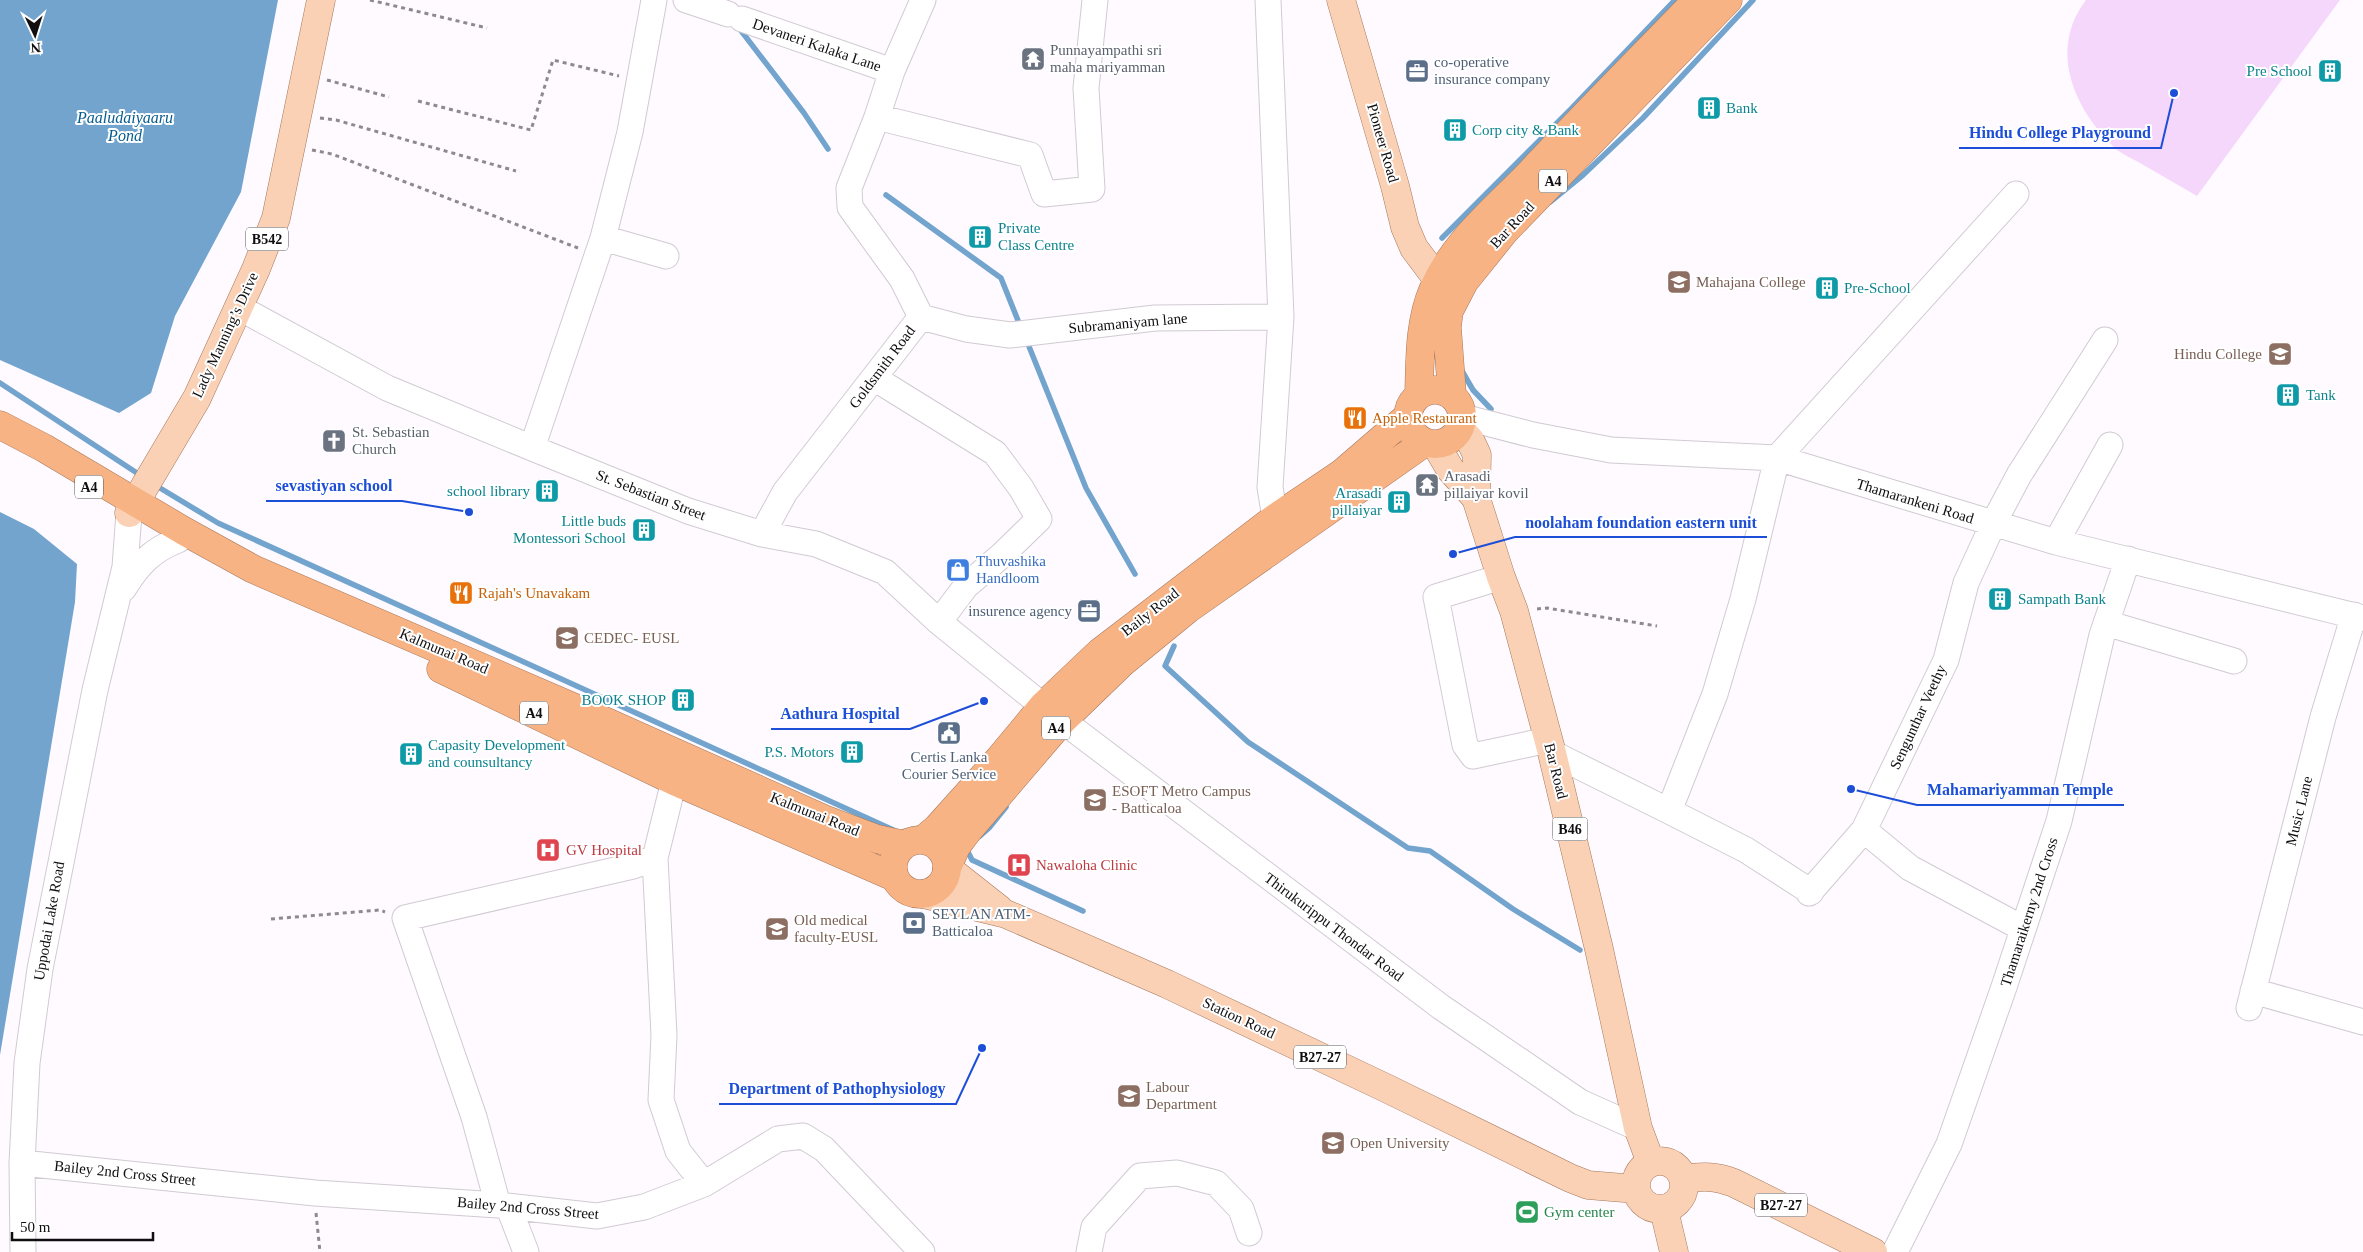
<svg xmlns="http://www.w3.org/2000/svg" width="2363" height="1252" font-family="Georgia,serif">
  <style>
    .green { fill: #f4d7fa }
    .water { fill: #72a4ce }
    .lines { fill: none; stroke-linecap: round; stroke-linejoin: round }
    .stream { stroke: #72a4ce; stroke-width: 5.5 }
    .minor-casing { stroke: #d1cad2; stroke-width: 27 }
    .major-casing { stroke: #a6795b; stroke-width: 29 }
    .highway-casing { stroke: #a6795b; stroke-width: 29 }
    .path { stroke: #8d8a8e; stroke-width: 3; stroke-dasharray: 4 4; stroke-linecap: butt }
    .minor { stroke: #fff; stroke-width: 25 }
    .major { stroke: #fad1b5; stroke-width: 28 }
    .highway { stroke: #f7b384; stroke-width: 28 }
    .labels { text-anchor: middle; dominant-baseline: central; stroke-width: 4; stroke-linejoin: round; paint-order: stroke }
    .shield { fill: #fff; stroke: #585658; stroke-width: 1 }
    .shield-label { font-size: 14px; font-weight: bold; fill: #100e10 }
    .street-label { font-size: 15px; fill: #100e10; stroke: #fff }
    .worship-label { font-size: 15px; fill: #5b616d; stroke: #fff; text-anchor: start }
    .service-label { font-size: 15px; fill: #4e5e75; stroke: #fff; text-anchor: start }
    .culture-label { font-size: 15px; fill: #0d838f; stroke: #fff; text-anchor: start }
    .education-label { font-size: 15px; fill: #785e54; stroke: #fff; text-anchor: start }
    .food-label { font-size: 15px; fill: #c56008; stroke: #fff; text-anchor: start }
    .shop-label { font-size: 15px; fill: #366cbe; stroke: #fff; text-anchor: start }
    .health-label { font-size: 15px; fill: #be3a42; stroke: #fff; text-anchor: start }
    .leisure-label { font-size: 15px; fill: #27864d; stroke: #fff; text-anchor: start }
    .water-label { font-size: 16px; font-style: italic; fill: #055c90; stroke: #fff }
    .leader { fill: none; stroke: #1d4ed8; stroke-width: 2 }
    .callout-dot { fill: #1d4ed8; stroke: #fff; stroke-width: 2 }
    .callout-label { font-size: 16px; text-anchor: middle; font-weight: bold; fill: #1d4ed8; stroke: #fff; stroke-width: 4; stroke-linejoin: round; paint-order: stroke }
  </style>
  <rect width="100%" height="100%" fill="#fefaff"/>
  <path class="green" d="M2086 0H2340L2197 196C2178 185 2159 174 2140 163 2133 159 2124 155 2117 150 2075 111 2047 51 2086 0Z"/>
  <path class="water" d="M0 0H278L241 192 175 316 151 393 119 413 0 360Z
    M0 512 34 529 77 564 75 602 0 1055Z"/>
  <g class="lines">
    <path class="stream" d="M739 28 804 113 828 149
      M886 195 1001 278 1021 328
      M1550 202 1583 175 1643 118 1753 0
      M1442 238 1572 108 1675 0
      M1026 339 1086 488 1135 574
      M1462 371 1473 390 1491 409
      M0 383 143 477
      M155 485 218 523 900 833 919 828
      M1174 646 1165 666 1248 742 1408 848 1430 851 1513 909 1580 950
      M980 836 989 828 1006 807
      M966 848 972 860 1083 911"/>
    <defs>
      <path id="minor" d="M686 0 728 14
        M1268 0 1281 317 1270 487 1275 518
        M742 19 892 71
        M877 117 1030 155 1044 194 1092 189 1086 88 1095 0
        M603 238 666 256
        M238 307 387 388 532 448 688 511 762 534 816 544 885 572 939 622 1043 706 1441 1007 1580 1102 1638 1128
        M921 317 966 329 1010 335 1155 318 1281 317
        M874 378 995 453 1021 488 1039 519 1002 555 966 586 939 622
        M1463 417 1533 435 1611 450 1777 458 2056 542 2363 618
        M532 448 603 238 630 132 654 0
        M762 534 785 492 921 317 902 279 850 207 849 188 877 117 892 71 923 0
        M2056 542 2110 445
        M1501 577 1436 597 1465 745 1473 756 1548 740
        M124 588C138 565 152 550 178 540
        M2106 623 2234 661
        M1552 753 1669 811 1715 694 1743 599 1777 458 2016 194
        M674 781 655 858 664 1035 661 1100 678 1151 704 1184
        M1669 811 1746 850 1811 892
        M1864 830 1910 868 2022 928
        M1809 893 1864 830 1946 660 1966 583 1993 524 2019 475 2105 340
        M2253 991 2363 1022
        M2249 1008 2323 717 2354 615
        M22 1163 315 1193 498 1205 597 1216 644 1207 704 1184 778 1139 803 1136 824 1149 922 1252
        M498 1205 474 1117 405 918 633 866 655 858
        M509 1208 526 1252
        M23 1252 22 1163 27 1063 40 969 95 690 125 567 129 513
        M1089 1252 1094 1227 1140 1176 1177 1173 1216 1183 1241 1209 1249 1233
        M1895 1252 1949 1144 2004 987 2059 821 2102 635 2128 559"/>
      <path id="major" d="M1341 0 1395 186 1405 227 1414 248 1438 280
        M1460 429 1470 440 1477 455 1476 498 1501 577 1514 611 1552 753 1599 949 1638 1128 1651 1163
        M1436 445 1450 469 1476 498
        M129 513 197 398 256 269 276 218 321 0
        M947 868 999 909
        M923 894 1006 914 1167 984 1388 1089 1570 1178 1588 1185 1636 1189
        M1636 1185a24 24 0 1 1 48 0a24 24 0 1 1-48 0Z
        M1684 1179C1703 1176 1716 1176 1734 1183L1873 1252
        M1664 1210 1674 1252"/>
      <path id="highway" d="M1408 417a27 27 0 1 1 54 0a27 27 0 1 1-54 0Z
        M1419 394C1420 360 1419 323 1433 290 1453 243 1494 210 1529 174 1584 115 1641 58 1697 0
        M1452 395 1447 327 1449 311 1464 282 1505 231 1728 0
        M0 425 44 448 184 531 253 569 580 710 824 819 877 839 904 845
        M441 669 674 781 894 877
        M893 867a27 27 0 1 1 54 0a27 27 0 1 1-54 0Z
        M923 840 937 828 999 759 1043 706 1100 652 1275 518 1342 473 1407 417
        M947 868 956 847 967 832 1062 721 1122 663 1188 609 1424 443"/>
    </defs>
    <use href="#minor" class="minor-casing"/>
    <use href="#major" class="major-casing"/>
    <use href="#highway" class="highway-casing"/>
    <path class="path" d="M370 0 487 28
      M327 80 389 97
      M418 101 531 130 553 60 619 76
      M320 118 336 120 516 171
      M312 150 332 154 578 248
      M1537 609 1547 608 1657 626
      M271 919 380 910 385 912
      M316 1213 320 1252"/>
    <use href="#minor" class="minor"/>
    <use href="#major" class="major"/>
    <use href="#highway" class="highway"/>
  </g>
  <defs>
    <symbol id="temple-square" viewBox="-11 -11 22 22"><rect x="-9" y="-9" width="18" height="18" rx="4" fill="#6b7280" stroke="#fff"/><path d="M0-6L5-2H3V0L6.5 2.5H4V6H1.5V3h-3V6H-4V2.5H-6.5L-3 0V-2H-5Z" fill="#fff"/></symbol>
    <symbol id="office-square" viewBox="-11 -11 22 22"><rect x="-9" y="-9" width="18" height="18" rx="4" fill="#5c6f8a" stroke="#fff"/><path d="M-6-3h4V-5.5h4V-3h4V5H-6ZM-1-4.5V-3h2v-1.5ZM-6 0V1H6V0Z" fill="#fff"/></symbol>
    <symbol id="building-square" viewBox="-11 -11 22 22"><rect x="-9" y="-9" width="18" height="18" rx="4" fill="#0f9aa8" stroke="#fff"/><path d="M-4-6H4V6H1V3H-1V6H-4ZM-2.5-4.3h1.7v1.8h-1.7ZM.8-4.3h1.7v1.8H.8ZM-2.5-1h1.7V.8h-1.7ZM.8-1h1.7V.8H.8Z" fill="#fff"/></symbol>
    <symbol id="school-square" viewBox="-11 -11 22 22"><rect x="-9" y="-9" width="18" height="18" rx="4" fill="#8d6e63" stroke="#fff"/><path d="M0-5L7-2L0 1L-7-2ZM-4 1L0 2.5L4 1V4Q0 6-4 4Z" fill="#fff"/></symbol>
    <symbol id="restaurant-square" viewBox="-11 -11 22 22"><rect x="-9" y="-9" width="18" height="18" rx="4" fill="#e8710a" stroke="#fff"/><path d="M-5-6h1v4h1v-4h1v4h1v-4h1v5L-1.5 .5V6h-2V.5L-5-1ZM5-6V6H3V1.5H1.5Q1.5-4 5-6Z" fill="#fff"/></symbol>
    <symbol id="church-square" viewBox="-11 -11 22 22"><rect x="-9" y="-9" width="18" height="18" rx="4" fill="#6b7280" stroke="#fff"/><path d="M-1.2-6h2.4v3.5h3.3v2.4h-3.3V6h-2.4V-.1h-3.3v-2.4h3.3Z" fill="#fff"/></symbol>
    <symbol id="shop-square" viewBox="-11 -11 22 22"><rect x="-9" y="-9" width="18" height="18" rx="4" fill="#3f7fe0" stroke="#fff"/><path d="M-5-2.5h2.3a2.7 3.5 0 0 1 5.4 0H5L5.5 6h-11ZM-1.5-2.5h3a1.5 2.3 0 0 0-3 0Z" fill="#fff"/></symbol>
    <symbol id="university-square" viewBox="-11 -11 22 22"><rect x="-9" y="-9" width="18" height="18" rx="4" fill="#8d6e63" stroke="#fff"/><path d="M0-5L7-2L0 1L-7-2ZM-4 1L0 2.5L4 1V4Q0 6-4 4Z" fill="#fff"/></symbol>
    <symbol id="civic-square" viewBox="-11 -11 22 22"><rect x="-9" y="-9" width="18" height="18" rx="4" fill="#5c6f8a" stroke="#fff"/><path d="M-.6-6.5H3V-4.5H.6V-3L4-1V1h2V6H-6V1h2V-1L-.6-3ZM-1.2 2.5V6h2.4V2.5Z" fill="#fff"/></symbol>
    <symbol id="hospital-square" viewBox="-11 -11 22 22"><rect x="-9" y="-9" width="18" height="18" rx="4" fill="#e0444e" stroke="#fff"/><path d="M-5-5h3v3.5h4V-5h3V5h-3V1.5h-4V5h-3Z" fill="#fff"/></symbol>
    <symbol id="bank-square" viewBox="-11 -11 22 22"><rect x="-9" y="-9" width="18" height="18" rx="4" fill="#5c6f8a" stroke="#fff"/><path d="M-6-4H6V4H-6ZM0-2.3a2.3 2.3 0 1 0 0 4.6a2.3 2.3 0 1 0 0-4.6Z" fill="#fff"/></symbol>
    <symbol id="stadium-square" viewBox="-11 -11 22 22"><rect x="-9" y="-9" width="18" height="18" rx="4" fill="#2e9e5b" stroke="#fff"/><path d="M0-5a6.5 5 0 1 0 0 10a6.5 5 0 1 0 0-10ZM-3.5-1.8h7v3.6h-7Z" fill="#fff"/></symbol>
  </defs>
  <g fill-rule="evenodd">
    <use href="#temple-square" x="1019" y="45" width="28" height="28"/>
    <use href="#office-square" x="1403" y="57" width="28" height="28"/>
    <use href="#building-square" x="2316" y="57" width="28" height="28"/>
    <use href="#building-square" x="1695" y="94" width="28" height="28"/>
    <use href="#building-square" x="1441" y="116" width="28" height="28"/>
    <use href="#building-square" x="966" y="223" width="28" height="28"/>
    <use href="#school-square" x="1665" y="268" width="28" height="28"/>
    <use href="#building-square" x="1813" y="274" width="28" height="28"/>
    <use href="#school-square" x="2266" y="340" width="28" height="28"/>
    <use href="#building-square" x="2274" y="381" width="28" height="28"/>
    <use href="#restaurant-square" x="1341" y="404" width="28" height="28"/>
    <use href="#church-square" x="320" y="427" width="28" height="28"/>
    <use href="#temple-square" x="1413" y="471" width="28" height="28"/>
    <use href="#building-square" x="533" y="477" width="28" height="28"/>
    <use href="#building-square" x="1385" y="488" width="28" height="28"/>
    <use href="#building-square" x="630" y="516" width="28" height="28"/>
    <use href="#shop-square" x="944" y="556" width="28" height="28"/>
    <use href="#restaurant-square" x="447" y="579" width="28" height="28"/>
    <use href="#building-square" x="1986" y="585" width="28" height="28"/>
    <use href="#office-square" x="1075" y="597" width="28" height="28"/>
    <use href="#university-square" x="553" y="624" width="28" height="28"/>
    <use href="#building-square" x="669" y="686" width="28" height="28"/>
    <use href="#civic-square" x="935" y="719" width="28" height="28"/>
    <use href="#building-square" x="838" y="738" width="28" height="28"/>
    <use href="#building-square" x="397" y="740" width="28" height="28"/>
    <use href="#university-square" x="1081" y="786" width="28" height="28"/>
    <use href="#hospital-square" x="534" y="836" width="28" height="28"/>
    <use href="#hospital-square" x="1005" y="851" width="28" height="28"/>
    <use href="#bank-square" x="900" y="909" width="28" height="28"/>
    <use href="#university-square" x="763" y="915" width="28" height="28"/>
    <use href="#university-square" x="1115" y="1082" width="28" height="28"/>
    <use href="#university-square" x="1319" y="1129" width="28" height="28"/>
    <use href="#stadium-square" x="1513" y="1198" width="28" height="28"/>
  </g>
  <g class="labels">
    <g class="shield">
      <rect x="1539" y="169.5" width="28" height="23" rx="4"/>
      <rect x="246" y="227.5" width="42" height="23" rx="4"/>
      <rect x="75" y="475.5" width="28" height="23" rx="4"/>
      <rect x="520" y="701.5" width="28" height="23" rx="4"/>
      <rect x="1042" y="716.5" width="28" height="23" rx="4"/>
      <rect x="1552.5" y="817.5" width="35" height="23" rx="4"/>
      <rect x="1294" y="1045.5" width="52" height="23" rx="4"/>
      <rect x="1755" y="1193.5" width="52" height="23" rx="4"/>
    </g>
    <g class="shield-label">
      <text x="1553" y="181">A4</text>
      <text x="267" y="239">B542</text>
      <text x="89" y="487">A4</text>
      <text x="534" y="713">A4</text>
      <text x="1056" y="728">A4</text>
      <text x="1570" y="829">B46</text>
      <text x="1320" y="1057">B27-27</text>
      <text x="1781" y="1205">B27-27</text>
    </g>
    <g class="street-label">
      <text transform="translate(817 45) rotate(19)">Devaneri Kalaka Lane</text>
      <text transform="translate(1383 143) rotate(74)">Pioneer Road</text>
      <text transform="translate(1512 225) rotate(-47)">Bar Road</text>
      <text transform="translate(1128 323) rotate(-5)">Subramaniyam lane</text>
      <text transform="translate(225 335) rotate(-65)">Lady Manning’s Drive</text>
      <text transform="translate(882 367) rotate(-53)">Goldsmith Road</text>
      <text transform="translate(651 495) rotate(21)">St. Sebastian Street</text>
      <text transform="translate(1915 501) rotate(17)">Thamarankeni Road</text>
      <text transform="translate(1150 612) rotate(-38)">Baily Road</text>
      <text transform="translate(444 651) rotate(23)">Kalmunai Road</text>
      <text transform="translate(1918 717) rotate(-65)">Sengunthar Veethy</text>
      <text transform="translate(1556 771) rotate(76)">Bar Road</text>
      <text transform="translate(2299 811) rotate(-76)">Music Lane</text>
      <text transform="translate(815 814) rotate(22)">Kalmunai Road</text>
      <text transform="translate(2029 912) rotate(-72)">Thamaraikerny 2nd Cross</text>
      <text transform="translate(49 921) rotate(-80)">Uppodai Lake Road</text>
      <text transform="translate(1334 927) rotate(37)">Thirukurippu Thondar Road</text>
      <text transform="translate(1239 1018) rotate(25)">Station Road</text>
      <text transform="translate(125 1173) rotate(6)">Bailey 2nd Cross Street</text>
      <text transform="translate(528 1208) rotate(5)">Bailey 2nd Cross Street</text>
    </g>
    <g class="worship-label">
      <text x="1050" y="50">Punnayampathi sri<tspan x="1050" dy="17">maha mariyamman</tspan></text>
      <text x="352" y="432">St. Sebastian<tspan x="352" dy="17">Church</tspan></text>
      <text x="1444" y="476">Arasadi<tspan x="1444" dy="17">pillaiyar kovil</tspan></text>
    </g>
    <g class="service-label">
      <text x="1434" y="62">co-operative<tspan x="1434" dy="17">insurance company</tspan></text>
      <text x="1072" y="611" text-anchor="end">insurence agency</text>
      <text x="949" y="757" text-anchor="middle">Certis Lanka<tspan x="949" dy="17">Courier Service</tspan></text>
      <text x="932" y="914">SEYLAN ATM-<tspan x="932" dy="17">Batticaloa</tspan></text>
    </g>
    <g class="culture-label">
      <text x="2312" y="71" text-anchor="end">Pre School</text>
      <text x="1726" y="108">Bank</text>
      <text x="1472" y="130">Corp city &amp; Bank</text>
      <text x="998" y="228">Private<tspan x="998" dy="17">Class Centre</tspan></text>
      <text x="1844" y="288">Pre-School</text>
      <text x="2306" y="395">Tank</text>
      <text x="530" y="491" text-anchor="end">school library</text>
      <text x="1382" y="493" text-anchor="end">Arasadi<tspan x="1382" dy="17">pillaiyar</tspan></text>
      <text x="626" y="521" text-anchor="end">Little buds<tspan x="626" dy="17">Montessori School</tspan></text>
      <text x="2018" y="599">Sampath Bank</text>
      <text x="666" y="700" text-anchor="end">BOOK SHOP</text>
      <text x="428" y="745">Capasity Development<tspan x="428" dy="17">and counsultancy</tspan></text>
      <text x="834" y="752" text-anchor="end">P.S. Motors</text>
    </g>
    <g class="education-label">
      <text x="1696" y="282">Mahajana College</text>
      <text x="2262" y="354" text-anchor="end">Hindu College</text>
      <text x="584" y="638">CEDEC- EUSL</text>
      <text x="1112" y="791">ESOFT Metro Campus<tspan x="1112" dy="17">- Batticaloa</tspan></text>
      <text x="794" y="920">Old medical<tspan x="794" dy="17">faculty-EUSL</tspan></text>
      <text x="1146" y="1087">Labour<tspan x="1146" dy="17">Department</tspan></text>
      <text x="1350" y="1143">Open University</text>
    </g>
    <g class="food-label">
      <text x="1372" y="418">Apple Restaurant</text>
      <text x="478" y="593">Rajah's Unavakam</text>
    </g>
    <g class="shop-label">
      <text x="976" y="561">Thuvashika<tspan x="976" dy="17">Handloom</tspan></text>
    </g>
    <g class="health-label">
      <text x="566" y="850">GV Hospital</text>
      <text x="1036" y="865">Nawaloha Clinic</text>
    </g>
    <g class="leisure-label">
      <text x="1544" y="1212">Gym center</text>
    </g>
    <g class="water-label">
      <text x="125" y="117">Paaludaiyaaru<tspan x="125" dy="18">Pond</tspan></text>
    </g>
  </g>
  <path class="leader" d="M2174 93L2161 148H1959M469 512L402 501H266M1453 554L1515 537H1767M984 701L910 729H771M1851 789L1917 805H2124M982 1048L956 1104H719"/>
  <g class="callout-dot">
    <circle cx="2174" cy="93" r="5"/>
    <circle cx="469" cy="512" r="5"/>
    <circle cx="1453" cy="554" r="5"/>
    <circle cx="984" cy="701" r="5"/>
    <circle cx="1851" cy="789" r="5"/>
    <circle cx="982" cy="1048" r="5"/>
  </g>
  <g class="callout-label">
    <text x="2060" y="138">Hindu College Playground</text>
    <text x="334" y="491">sevastiyan school</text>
    <text x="1641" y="528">noolaham foundation eastern unit</text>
    <text x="840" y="719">Aathura Hospital</text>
    <text x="2020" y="795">Mahamariyamman Temple</text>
    <text x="837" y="1094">Department of Pathophysiology</text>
  </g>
  <g transform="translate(35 35) rotate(176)" stroke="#ffffff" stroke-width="4" paint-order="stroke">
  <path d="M0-4L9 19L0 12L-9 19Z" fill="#100e10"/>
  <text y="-8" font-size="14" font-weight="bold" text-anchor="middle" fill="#100e10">N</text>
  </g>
  <path d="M12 1232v8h141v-8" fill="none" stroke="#100e10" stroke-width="2.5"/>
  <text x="20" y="1232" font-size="15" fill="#100e10" stroke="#ffffff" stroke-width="4" paint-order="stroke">50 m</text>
</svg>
